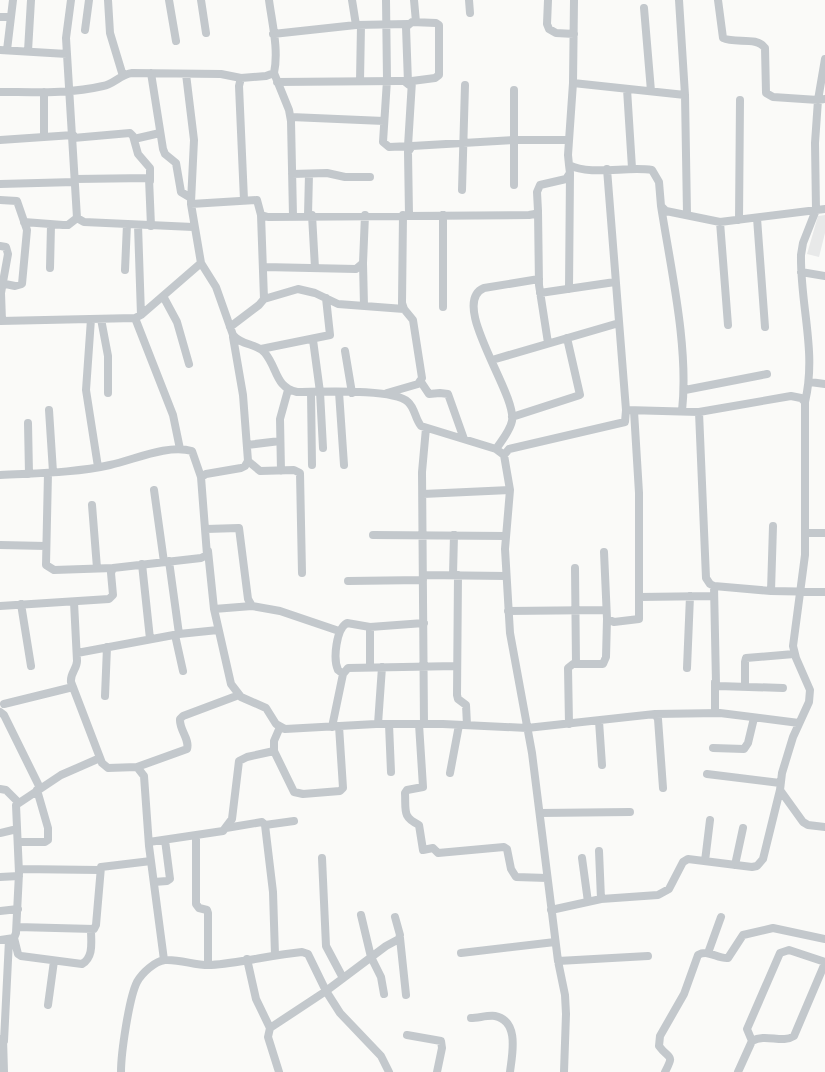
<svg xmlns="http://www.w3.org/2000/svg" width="825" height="1072" font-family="'Exo 2',sans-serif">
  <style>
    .built { fill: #e8e9e9 }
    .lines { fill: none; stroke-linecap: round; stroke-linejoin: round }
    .minor { stroke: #c3c8cc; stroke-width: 8 }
  </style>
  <rect width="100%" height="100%" fill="#fafaf8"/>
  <path class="built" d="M825 215V233L819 257 807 254 818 216Z"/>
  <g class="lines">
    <path class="minor" d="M71 0 66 38 77 218 84 222 193 227
      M108 0 110 33 123 76
      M169 0 176 41
      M201 0 206 33
      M352 0 356 25
      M386 0 387 80 383 142 389 147 411 146
      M414 0 416 22
      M469 0 470 13
      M548 0 547 24 549 29 556 33 574 34
      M574 0 573 83 568 155 569 165C591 176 627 166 652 170L659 182 661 206 666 211 720 222 825 209
      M679 0 685 95 687 214
      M718 0 723 38C735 44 757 36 765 48L766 93 773 97 818 100 825 99
      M644 8 651 91
      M0 17H11
      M85 30 89 0
      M273 34 356 25 408 24
      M0 50 67 54
      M7 50 13 0
      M28 51 31 0
      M151 73 163 149 165 154 176 163 181 192 191 198
      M274 73 289 110 291 121 293 216
      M186 74 194 140 191 202
      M360 81 361 25
      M277 82 398 81H404L409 85
      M408 83 406 27 412 22 436 23 439 25V75L435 78 412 81 408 146
      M573 83 685 95
      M627 89 632 168
      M514 90V185
      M0 92C34 92 69 94 103 86 114 84 121 74 132 73L221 74 241 78
      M291 117 384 121
      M44 137V92
      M73 138 130 133 133 136 138 154 150 168V181
      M134 139 160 133
      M0 140 73 135
      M292 174 327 173 345 177H370
      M75 179 149 178 151 226
      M0 184 75 182
      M462 190 465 85
      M0 200 17 201 27 230 22 284 15 286 0 283
      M244 200 239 86 241 78 266 76 274 73C279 50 272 23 269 0
      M661 206C671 270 689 348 682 411
      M538 211 539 285 548 343
      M308 215 309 174
      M312 215 315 268
      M409 215 408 152 412 146 514 140H568
      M443 215V307
      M757 218 765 327
      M739 220 740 100
      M24 222 63 225H68L77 218
      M720 222 728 325
      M138 225 141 315
      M0 246 6 247 8 254 1 293 2 321
      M363 263 364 306
      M264 267 356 269 363 263 365 215
      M50 268 51 225
      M125 270 127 224
      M801 272 825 276
      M569 289 570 173
      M540 293 615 282
      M163 296 177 322 189 364
      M264 299 298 289 315 293 338 304 404 309
      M135 318 173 415 180 449
      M91 319 86 390 98 467
      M101 319 108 356V393
      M0 321 135 318 141 315 201 263
      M230 327 259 305 264 299 261 215
      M313 340 320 392 323 448
      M261 349 330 335 326 298
      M345 351 352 393
      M492 360 619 323
      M421 382 429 394 440 393 448 394 464 439
      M810 382 825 384
      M685 390 767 374
      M311 392 312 465
      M339 392 344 465
      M387 393 418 384 422 378 413 320 404 309 402 303 403 215
      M805 402C817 352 800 305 801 255L803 243 816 210 815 143 818 100 825 59
      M49 410 53 472
      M626 410 699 412 791 396 801 398 805 402V555L793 646 796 658 810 690 809 702 793 737 782 773 780 790 803 822 808 825 825 827
      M699 412 706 578 710 584 714 586 771 591 825 592
      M512 417 580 395 567 338
      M28 423 29 474
      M247 445 280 441
      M496 449C502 440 510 431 512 421 517 393 448 303 484 288L539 279
      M504 455 496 449 421 426C415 419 415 408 408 402 394 388 319 392 297 392 275 387 278 369 265 353 257 343 242 346 233 335L216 287 201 263 191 204 257 200 261 215 268 217 529 215 535 214 538 211 537 192 540 185 566 179 570 173 569 165
      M248 461 260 471 294 470 300 473 302 573
      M281 471 280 419 288 390
      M48 473 46 565 54 570 113 568
      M0 475C36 473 75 473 110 465 134 460 167 444 192 451L201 477
      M154 490 164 562
      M423 494 510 490
      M92 505 97 568
      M206 529 239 528 248 599 252 606 280 611 339 631
      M806 533H825
      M373 535 506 536
      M0 545 46 546
      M208 551 214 609 231 684 241 697 266 708 276 724 285 729 376 724H443L527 728 655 714 658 719 663 788
      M604 552 607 619 614 622 639 619V493L634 411
      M169 561 179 634
      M142 564 150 639
      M575 568 576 664
      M423 575 506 576
      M453 575 454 535
      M458 575 457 695 458 699 466 705 467 725
      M348 581 423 580
      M714 586 716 684 718 686 783 688
      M771 591 773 526
      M639 597 714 596
      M74 602 77 661C77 669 70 673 71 682L102 763 108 768 137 767 144 776 149 846 164 960
      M21 604 31 666
      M0 606 109 599 113 595 111 573 113 568 201 558 207 555 201 477 206 474 241 468 245 466 248 461 243 395 233 337
      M214 609 252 606
      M508 611 605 610
      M175 635 183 671
      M77 653 179 634 218 630
      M370 667V627
      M687 668 690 596
      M343 674 338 670C333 659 336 629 347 623L370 627 424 623
      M715 682V713
      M745 687V662L746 658 794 654
      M105 696 107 647
      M4 704 73 687
      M0 712 4 715 40 788
      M655 714 720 713 799 723
      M599 721 602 765
      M378 724 382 667
      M389 724 391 772
      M419 724 423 787 407 790 405 793C406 811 402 817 419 825L423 850 433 848 438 853 504 847 507 849 511 869 516 877 547 878
      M424 724 422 472 426 428
      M569 724 568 668 573 664H603L606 657 607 619
      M280 727 274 741V751L294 792 303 794 340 791 343 788 339 726
      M332 727 343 674 348 668 457 666
      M713 748 744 749 748 743 754 718
      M137 767 187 749C190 739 179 730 180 719L183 716 239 695
      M450 773 459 725
      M707 774 780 783
      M0 789 6 790 18 802
      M540 813 630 812
      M265 825 294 821
      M226 828 262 822 265 825 273 892 275 955
      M0 833 17 829
      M196 836V904L199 908 207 910 208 913V965
      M18 842H45L48 840V828L37 790
      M149 842 223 831 232 819 239 761 247 757 274 751
      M599 851 601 899
      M322 858 326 946 343 978
      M582 858 588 902
      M705 861 710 820
      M735 865 743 828
      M19 869 99 870
      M0 877 19 876
      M154 882 167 881 170 879 165 840
      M551 910 601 899 658 895 669 889 683 862 688 859 752 867 757 866 763 859 780 790
      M0 911 18 909
      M361 915 371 957 381 977 384 994
      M17 927 94 929 96 925 101 867 151 861
      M14 938 18 954 21 956 82 964C94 957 91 942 91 930
      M400 938 406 995
      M0 940 14 938 16 933 19 873 16 805 61 775 100 758
      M461 953 555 942
      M708 953 721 917
      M247 959 256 999 270 1028
      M558 961 648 956
      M48 1005 54 961
      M471 1018C478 1018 488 1015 495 1016 520 1021 512 1055 510 1072
      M407 1035 441 1041 442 1048 437 1072
      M3 1038 4 1072
      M4 1041 9 940
      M752 1041 747 1029 780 953 789 950 825 962
      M121 1072C121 1053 129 998 137 982 142 973 155 961 165 960 181 959 196 966 211 965 241 963 271 955 302 952L308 954 326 991 340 1013 381 1056 389 1072
      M279 1072 268 1037 270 1028 326 991 386 946 399 939 400 935 395 917
      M564 1072 566 1014 565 995 558 961 532 753 510 633 505 549 510 490 504 455 509 449 625 422 626 410 607 169
      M665 1072C675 1053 669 1060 659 1046L660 1036 684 994 698 955C709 949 717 959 728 958L743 935 773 928 825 939
      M738 1072 752 1041C766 1033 782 1044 794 1036L825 963"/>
  </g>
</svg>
